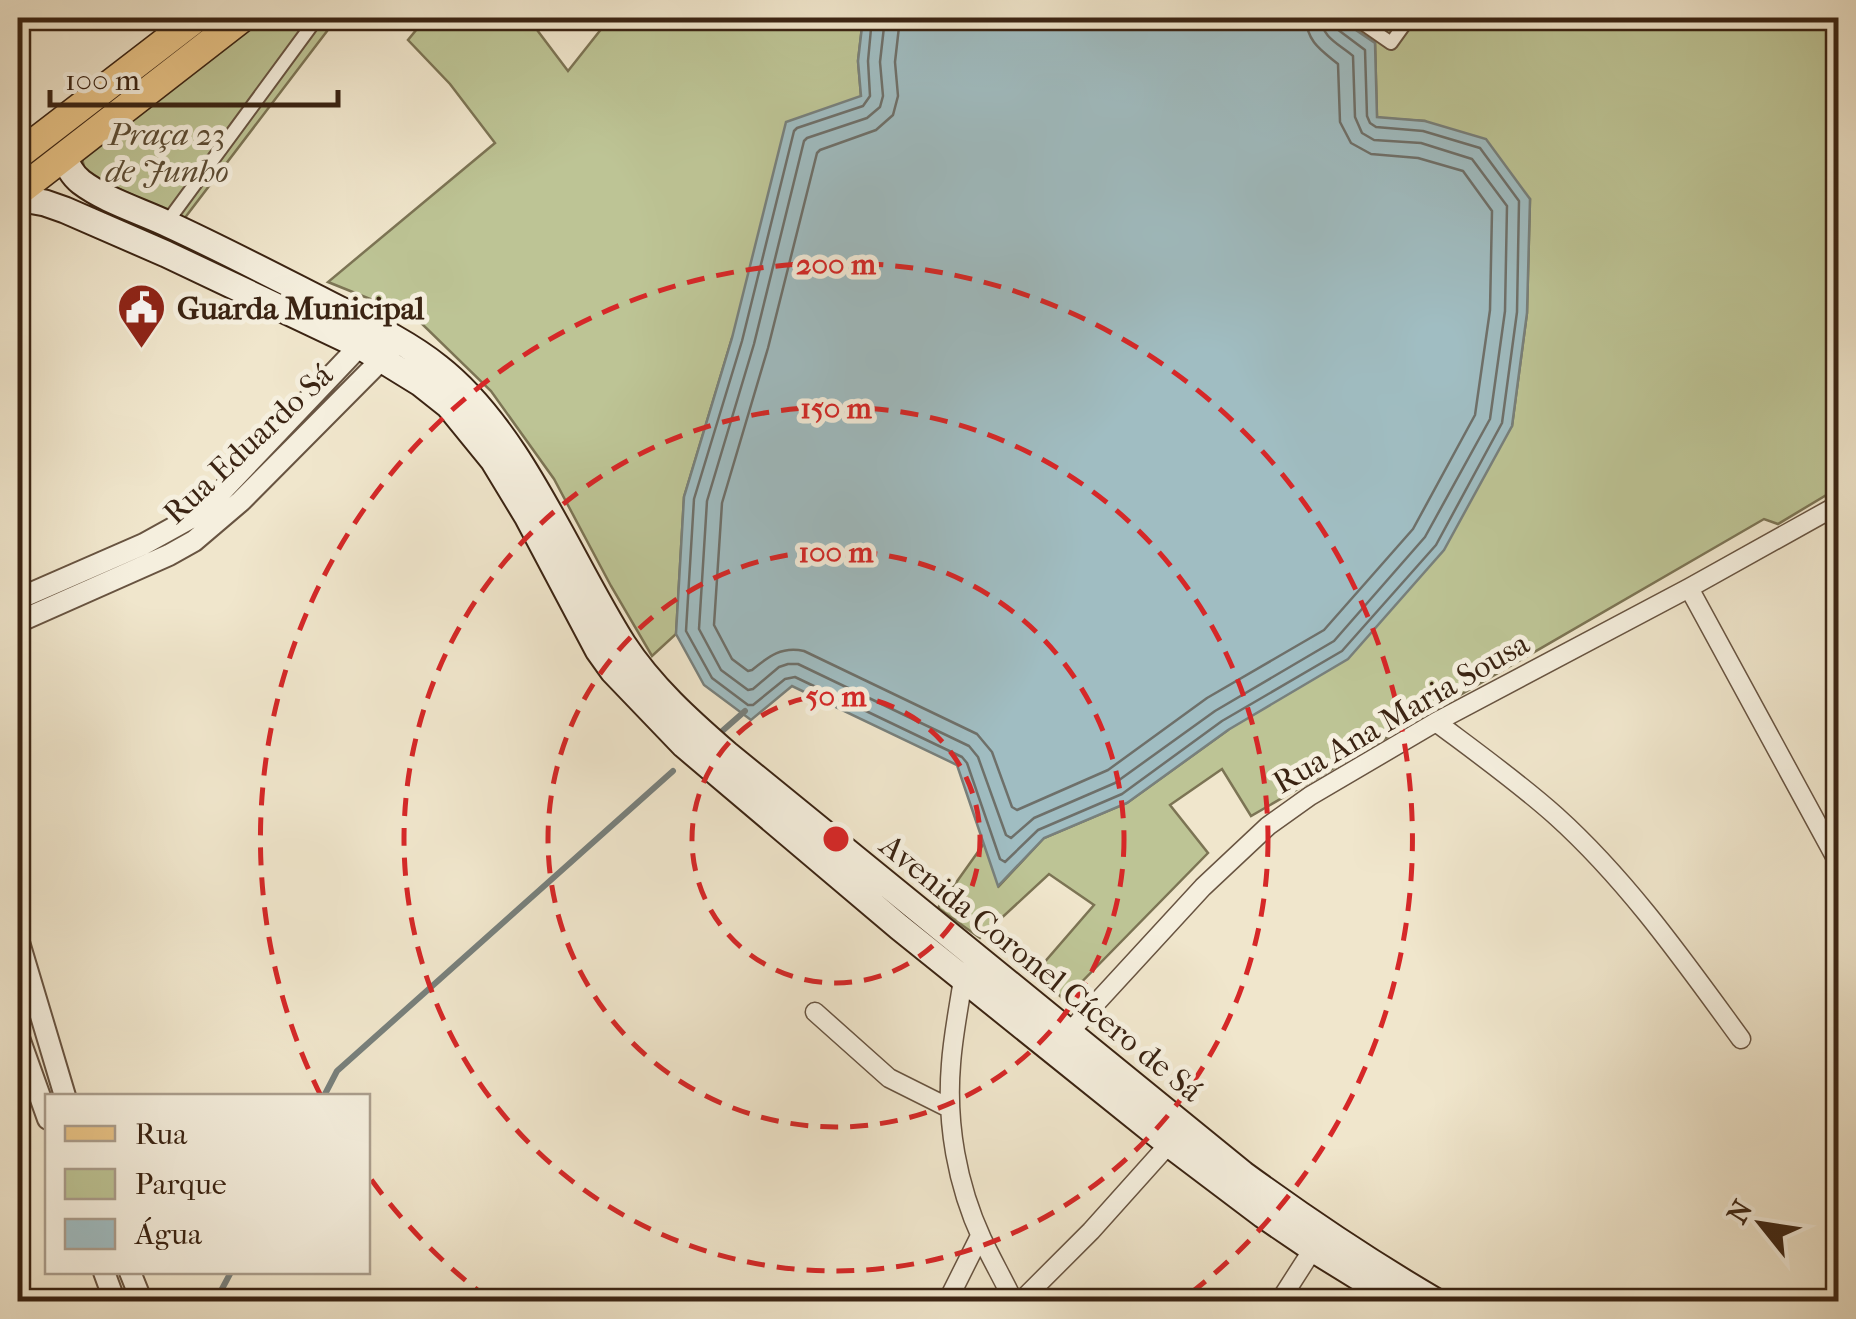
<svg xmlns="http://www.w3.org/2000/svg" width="1856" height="1319" font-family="'IM FELL French Canon',serif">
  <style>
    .green { fill: #bdc495; stroke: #7c7454; stroke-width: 2.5 }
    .water { fill: #a0bdc2; stroke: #78807c; stroke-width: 2.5 }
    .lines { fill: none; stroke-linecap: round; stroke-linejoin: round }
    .shore { stroke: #6e706a; stroke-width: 2.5 }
    .stream { stroke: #78807c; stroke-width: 6 }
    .pedestrian-casing { stroke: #685441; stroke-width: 16 }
    .minor-casing { stroke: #685441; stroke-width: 21 }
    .tertiary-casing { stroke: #685441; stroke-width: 24 }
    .secondary-casing { stroke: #3b2413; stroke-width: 29 }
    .primary-casing { stroke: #3b2413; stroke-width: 31 }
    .pedestrian { stroke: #f5efde; stroke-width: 12 }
    .minor { stroke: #f5efde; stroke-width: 18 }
    .tertiary { stroke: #f5efde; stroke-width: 20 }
    .secondary { stroke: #f5efde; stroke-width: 25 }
    .primary { stroke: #e8c386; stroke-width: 28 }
    .ring { fill: none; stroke: #d62828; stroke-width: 5; stroke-dasharray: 18 12 }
    .labels { text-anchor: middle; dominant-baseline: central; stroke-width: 10; stroke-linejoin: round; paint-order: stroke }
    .park-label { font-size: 32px; font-style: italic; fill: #5c4c34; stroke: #f5efde }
    .poi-label { font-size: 32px; font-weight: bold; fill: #3b2413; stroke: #f5efde; text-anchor: start }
    .street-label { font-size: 32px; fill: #3b2413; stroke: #f5efde }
    .centre { fill: #d62828; stroke: #f5efde; stroke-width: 5 }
    .ring-label { font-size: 30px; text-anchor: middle; font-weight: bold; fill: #d62828; stroke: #f5efde; stroke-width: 10; stroke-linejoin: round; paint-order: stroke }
  </style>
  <rect width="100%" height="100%" fill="#f0e6cc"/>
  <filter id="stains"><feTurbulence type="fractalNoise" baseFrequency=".002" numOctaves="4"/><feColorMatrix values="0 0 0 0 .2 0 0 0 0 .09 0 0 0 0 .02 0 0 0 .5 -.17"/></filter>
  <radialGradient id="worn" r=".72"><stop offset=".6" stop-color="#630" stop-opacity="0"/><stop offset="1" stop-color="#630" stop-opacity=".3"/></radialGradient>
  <path class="green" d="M255 18H337L184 219 85 173 81 152Z
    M426 18H528L568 71 610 18H863L858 61 861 96 732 338 684 497 676 634 652 656 611 586 554 479 491 391 415 317 328 282 495 143 450 84 408 40Z
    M1338 18H1838V488L1778 524 1764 519 1251 816 1222 769 1170 805 1208 853 1064 1000 1036 972 1094 905 1049 874 980 938 938 908 985 842 999 886 1044 838 1127 803 1228 730 1512 426 1527 313 1530 199 1425 121 1377 118 1375 43Z"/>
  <path class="water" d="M863 18H1338L1375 43 1377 117 1425 121 1486 139 1530 199 1527 313 1512 426 1444 550 1348 659 1228 730 1127 803 1044 838 998 886 957 765 792 686 751 720 704 685 676 634 684 497 732 338 786 122 861 96 858 61Z"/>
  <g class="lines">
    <path class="shore" d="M872 18 868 61 870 96 863 106 797 128 794 131 742 341 694 499 686 631 712 678 748 705H753L785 679 795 677 962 757 967 763 1000 859 1005 862 1038 830 1122 794 1222 721 1342 651 1436 545 1502 423 1517 312 1519 201 1480 148 1423 131 1376 127 1370 123 1367 116 1365 50 1337 29 1334 18
      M885 18 880 62 883 96 880 107 867 118 807 138 804 141 754 344 707 501 699 629 721 670 748 690 753 689 779 667 788 664H798L969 746 978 757 1006 835 1011 838 1034 818 1115 783 1215 711 1334 641 1425 537 1490 419 1505 311 1507 206 1472 159 1421 143 1374 140 1362 133 1355 117 1353 56C1339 44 1322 38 1321 18
      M900 18 895 62 898 96 893 115 876 130 820 150 817 153 768 348 722 503 714 625 732 659 748 671 752 670C769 656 782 646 804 651L977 734 992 752 1012 807 1017 810 1108 770 1207 698 1324 630 1413 529 1475 415 1490 310 1492 211 1463 171 1418 158 1371 154 1351 143 1340 122 1338 64C1321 50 1307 42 1306 18"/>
    <path class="stream" d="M720 733 745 711
      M324 1096 337 1071 673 771
      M215 1302 231 1272"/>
    <defs>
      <path id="pedestrian" d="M1355 18 1391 43 1409 18
        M173 226V214L317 18"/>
      <path id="minor" d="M1689 588 1838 862
        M1436 722C1476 752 1518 782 1556 816 1628 881 1684 961 1741 1039
        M966 971 963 979C959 1007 953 1035 951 1064 946 1123 957 1185 982 1239 992 1260 1004 1281 1014 1302
        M815 1012 889 1078 949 1108
        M1064 1038 1203 887 1268 826 1310 796 1436 722 1689 588 1838 505
        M947 1302 980 1236
        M1020 1302 1091 1231 1169 1144
        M1279 1302 1313 1249"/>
      <path id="tertiary" d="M18 599 144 544 191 518 221 492 368 337
        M18 622 169 555 194 541 241 501 390 351
        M18 939 65 1096
        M18 1035 48 1119
        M104 1272 115 1302
        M130 1272 142 1302"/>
      <path id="secondary" d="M64 157C68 166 72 175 81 182 106 201 141 211 170 225 220 248 270 274 319 299 359 320 403 339 438 367 520 431 568 557 623 644 651 687 689 721 727 754L1243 1174C1306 1220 1370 1263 1437 1302
        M18 198 45 203 65 210 166 254 360 346 420 383 449 406 493 460 527 516 598 650 613 671 684 745 899 927 1169 1144 1263 1215 1313 1249 1399 1302"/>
      <path id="primary" d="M18 155 196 18
        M18 192 242 18"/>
    </defs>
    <use href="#pedestrian" class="pedestrian-casing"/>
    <use href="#minor" class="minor-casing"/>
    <use href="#tertiary" class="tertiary-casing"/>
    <use href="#secondary" class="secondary-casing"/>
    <use href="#primary" class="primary-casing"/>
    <use href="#pedestrian" class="pedestrian"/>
    <use href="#minor" class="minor"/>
    <use href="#tertiary" class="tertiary"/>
    <use href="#secondary" class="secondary"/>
    <use href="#primary" class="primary"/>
  </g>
  <g class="ring">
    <circle cx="836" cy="839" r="144"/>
    <circle cx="836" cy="839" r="288"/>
    <circle cx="836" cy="839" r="432"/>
    <path d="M489 1299A576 576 0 0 1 370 1178M321 1096A576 576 0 1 1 1183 1299"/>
  </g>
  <defs>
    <symbol id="civic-pin" viewBox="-11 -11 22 30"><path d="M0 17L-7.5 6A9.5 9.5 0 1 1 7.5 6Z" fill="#8f2418" stroke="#f5efde"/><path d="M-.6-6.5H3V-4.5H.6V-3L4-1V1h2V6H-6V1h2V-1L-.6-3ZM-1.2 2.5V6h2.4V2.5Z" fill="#fff"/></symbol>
  </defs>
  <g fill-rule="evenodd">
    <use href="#civic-pin" x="114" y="280" width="55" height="75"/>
  </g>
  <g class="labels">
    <g class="park-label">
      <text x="167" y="134">Praça 23<tspan x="167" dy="37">de Junho</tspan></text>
    </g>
    <g class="poi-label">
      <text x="177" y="308">Guarda Municipal</text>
    </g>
    <g class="street-label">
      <text transform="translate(248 444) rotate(-43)">Rua Eduardo Sá</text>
      <text transform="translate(1401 713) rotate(-30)">Rua Ana Maria Sousa</text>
      <text transform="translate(1041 968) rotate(39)">Avenida Coronel Cícero de Sá</text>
    </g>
  </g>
  <circle cx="836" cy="839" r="15" class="centre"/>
  <g class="ring-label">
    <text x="836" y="274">200 m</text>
    <text x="836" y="418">150 m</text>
    <text x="836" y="562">100 m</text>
    <text x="836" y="706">50 m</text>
  </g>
  <rect width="1856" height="1319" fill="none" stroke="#f0e6cc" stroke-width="60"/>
  <rect x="20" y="20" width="1816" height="1279" fill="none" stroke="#3b2413" stroke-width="5"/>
  <rect x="30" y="30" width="1796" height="1259" fill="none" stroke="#3b2413" stroke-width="2.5"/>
  <rect x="45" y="1094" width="325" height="180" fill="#f5efde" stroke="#ab9e8d" stroke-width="2.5"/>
  <rect x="65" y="1126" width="50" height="15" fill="#e8c386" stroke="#ab9e8d" stroke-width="2.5"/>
  <text x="135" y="1144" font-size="30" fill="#3b2413">Rua</text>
  <rect x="65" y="1169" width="50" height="30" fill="#bdc495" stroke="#ab9e8d" stroke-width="2.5"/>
  <text x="135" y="1194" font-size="30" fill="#3b2413">Parque</text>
  <rect x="65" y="1219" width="50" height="30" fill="#a0bdc2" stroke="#ab9e8d" stroke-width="2.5"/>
  <text x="135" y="1244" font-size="30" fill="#3b2413">Água</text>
  <g transform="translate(1761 1224) rotate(300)" stroke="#f5efde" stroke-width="8" paint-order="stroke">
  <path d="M0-8L18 38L0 25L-18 38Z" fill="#3b2413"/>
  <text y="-15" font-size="28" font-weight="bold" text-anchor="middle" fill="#3b2413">N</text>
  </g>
  <path d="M50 90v15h288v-15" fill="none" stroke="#3b2413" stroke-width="5"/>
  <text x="65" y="90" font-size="30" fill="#3b2413" stroke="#f5efde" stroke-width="8" paint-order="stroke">100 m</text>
  <rect width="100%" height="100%" filter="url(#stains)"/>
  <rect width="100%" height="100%" fill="url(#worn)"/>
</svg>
